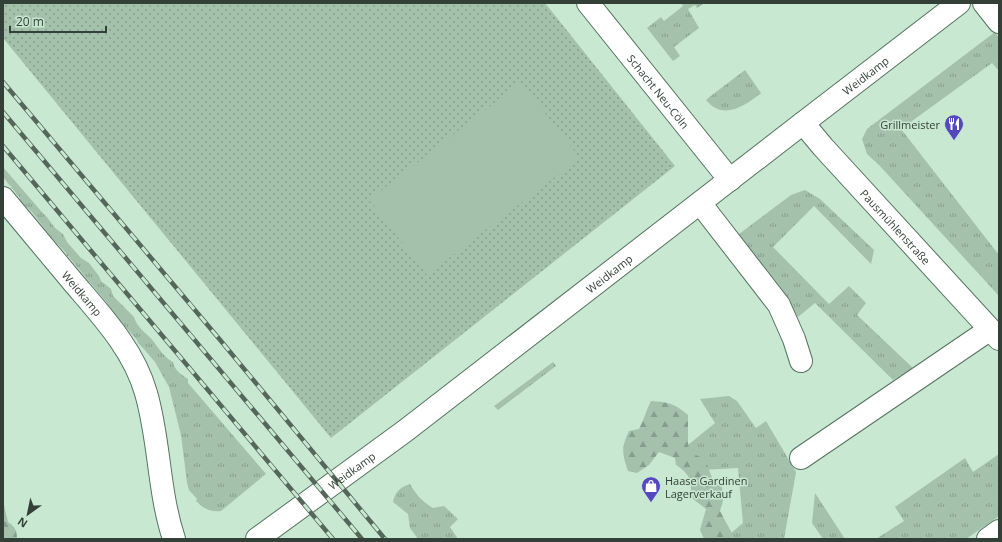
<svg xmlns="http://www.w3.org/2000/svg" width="1002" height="542" font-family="'Open Sans',sans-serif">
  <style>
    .grass { fill: url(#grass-tufts) }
    .forest { fill: url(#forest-firs) }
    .park { fill: url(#park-dots) }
    .pitch { fill: #a4c1ac }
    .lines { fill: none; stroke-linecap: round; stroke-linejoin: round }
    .minor-casing { stroke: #56735f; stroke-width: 24 }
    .minor { stroke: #fff; stroke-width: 22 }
    .rail-casing { stroke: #55675a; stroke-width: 4.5 }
    .rail { stroke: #c8e8d1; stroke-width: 3; stroke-dasharray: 9; stroke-linecap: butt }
    .labels { text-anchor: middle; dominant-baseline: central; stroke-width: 3; stroke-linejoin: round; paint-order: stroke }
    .street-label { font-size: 11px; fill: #334037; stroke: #c8e8d1 }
    .poi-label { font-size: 11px; fill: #334037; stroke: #c8e8d1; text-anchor: end }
  </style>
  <defs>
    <pattern id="grass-tufts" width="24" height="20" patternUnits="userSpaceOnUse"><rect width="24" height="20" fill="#a4c1ac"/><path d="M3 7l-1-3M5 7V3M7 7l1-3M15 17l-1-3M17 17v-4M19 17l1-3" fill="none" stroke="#869e8d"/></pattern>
    <pattern id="forest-firs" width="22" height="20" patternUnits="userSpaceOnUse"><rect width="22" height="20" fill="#a4c1ac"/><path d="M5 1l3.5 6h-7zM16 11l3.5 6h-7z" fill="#869e8d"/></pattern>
    <pattern id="park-dots" width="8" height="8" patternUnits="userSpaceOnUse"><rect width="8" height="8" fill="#a4c1ac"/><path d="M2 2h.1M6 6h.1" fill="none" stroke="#869e8d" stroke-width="1.8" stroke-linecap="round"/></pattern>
  </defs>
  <rect width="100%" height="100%" fill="#c8e8d1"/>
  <path class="grass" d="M681 3H705L697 8 695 5 688 9 699 28 674 47 680 56 673 61 647 28 661 17 664 21 683 6Z
    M995 32 999 38V71L992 63 901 129 999 255V296L879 165 867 154 862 139 867 129Z
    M745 70 761 93C745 106 723 121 706 100L712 95Z
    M3 167 41 211 47 217 55 228 63 234 67 242 81 258 89 263 99 276 101 281 111 289 113 296 134 317C137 328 148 334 154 342 159 349 165 358 173 362 174 370 182 375 188 379V383L266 474 221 511C210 512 204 509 196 501L197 499 189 490 187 483 181 435 169 387 155 362 143 348 138 343 137 340 107 306V303L68 256H67L66 253 50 236 32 212 19 200 20 198 3 177Z
    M805 190 820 199 874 250 871 264 814 206 773 247 829 304 849 286 866 303 857 315 913 368 893 380 815 303 798 317 735 237 791 195Z
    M553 362 556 366 498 410 494 406Z
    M729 396 737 401 756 428 766 421 796 472 784 539H724L743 523 738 468 702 470 683 449 715 423 700 399Z
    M999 454V516L966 539H876L904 521 895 507 965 458 973 472Z
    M410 484C416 495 423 502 433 508L444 506 458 519 450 527 458 539H418L410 528 408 514 393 502C395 492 400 487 410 484Z
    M815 493 845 539H823L812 523Z"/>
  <path class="forest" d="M651 401C669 402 675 404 688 415V441L689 452 705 459 714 483 722 487 723 501 720 511 735 539H704L700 530 706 509 693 499C689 481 693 476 676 465L675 458 659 452 649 465 637 473 628 471C622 453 621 448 629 431L639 429C644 420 646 410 651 401Z
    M3 501 8 522C15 527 17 530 17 539H3Z"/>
  <path class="park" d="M3 3H545L675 166 331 438 3 38Z"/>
  <path class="pitch" d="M521 82 580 158 427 275 369 200Z"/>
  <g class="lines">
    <defs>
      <g id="minor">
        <path id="s1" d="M588 3 730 180"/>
        <path d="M984 3 999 22"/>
        <path id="s2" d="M803 123 823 147 999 339"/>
        <path id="s3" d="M3 198C26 226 50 254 73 282 102 316 134 350 146 393 160 441 158 491 174 539"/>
        <path d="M700 203 779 305 794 339 801 361"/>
        <path d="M801 458 989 330"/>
        <path id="s4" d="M257 539 405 431 803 123 959 3"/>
        <path d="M988 539 999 531"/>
      </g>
    </defs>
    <use href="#minor" class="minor-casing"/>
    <use href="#minor" class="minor"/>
    <defs>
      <path id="rail" d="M3 82 221 341 385 539
        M3 112 362 539
        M3 146 333 539"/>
    </defs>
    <use href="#rail" class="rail-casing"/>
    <use href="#rail" class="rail"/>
  </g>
  <defs>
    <symbol id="restaurant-pin" viewBox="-11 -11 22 30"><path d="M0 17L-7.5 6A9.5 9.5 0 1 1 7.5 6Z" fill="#5447bf" stroke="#c8e8d1"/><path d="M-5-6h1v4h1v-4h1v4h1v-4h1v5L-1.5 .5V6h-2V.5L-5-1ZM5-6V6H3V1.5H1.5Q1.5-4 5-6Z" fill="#fff"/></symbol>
    <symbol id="shop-pin" viewBox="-11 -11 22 30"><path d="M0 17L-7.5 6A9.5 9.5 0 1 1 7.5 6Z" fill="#5447bf" stroke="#c8e8d1"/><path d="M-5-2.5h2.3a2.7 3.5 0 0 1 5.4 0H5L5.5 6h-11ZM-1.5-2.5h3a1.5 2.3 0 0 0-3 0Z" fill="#fff"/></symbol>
  </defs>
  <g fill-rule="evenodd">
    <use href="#restaurant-pin" x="943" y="113" width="22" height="30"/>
    <use href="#shop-pin" x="640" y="475" width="22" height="30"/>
  </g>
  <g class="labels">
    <g class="street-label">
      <text stroke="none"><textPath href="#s4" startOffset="765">Weidkamp</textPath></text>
      <text stroke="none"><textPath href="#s1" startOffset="113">Schacht Neu-Cöln</textPath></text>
      <text stroke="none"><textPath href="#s2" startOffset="139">Pausmühlenstraße</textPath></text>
      <text stroke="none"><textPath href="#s4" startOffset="441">Weidkamp</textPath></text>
      <text stroke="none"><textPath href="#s3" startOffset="124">Weidkamp</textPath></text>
      <text stroke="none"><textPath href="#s4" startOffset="117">Weidkamp</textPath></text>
    </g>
    <g class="poi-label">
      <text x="940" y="124">Grillmeister</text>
      <text x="665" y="480" text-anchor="start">Haase Gardinen<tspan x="665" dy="13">Lagerverkauf</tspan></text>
    </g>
  </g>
  <rect width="1002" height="542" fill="none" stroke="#334037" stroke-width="8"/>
  <g transform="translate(28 514) rotate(213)" stroke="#c8e8d1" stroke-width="3" paint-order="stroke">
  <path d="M0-3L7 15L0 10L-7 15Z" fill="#334037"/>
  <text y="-6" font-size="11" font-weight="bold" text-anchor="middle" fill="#334037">N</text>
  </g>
  <path d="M10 26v6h96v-6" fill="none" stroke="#334037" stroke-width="2"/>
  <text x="16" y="26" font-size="12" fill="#334037" stroke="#c8e8d1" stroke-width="3" paint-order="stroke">20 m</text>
</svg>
